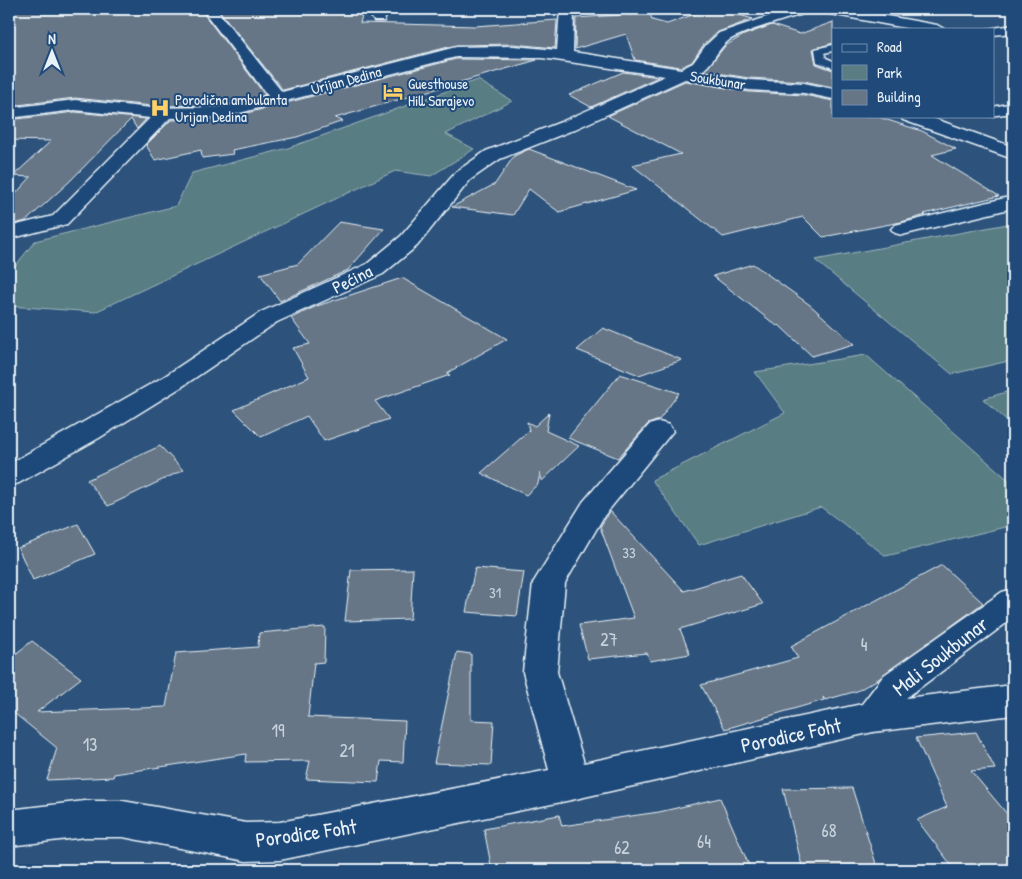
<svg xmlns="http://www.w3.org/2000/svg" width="1022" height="879" font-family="'Patrick Hand',sans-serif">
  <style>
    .green { fill: #597d82; stroke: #a0b7bd }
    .building { fill: #667686; stroke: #e8f1f8 }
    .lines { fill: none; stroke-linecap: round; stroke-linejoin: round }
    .service-casing { stroke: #e8f1f8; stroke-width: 3 }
    .minor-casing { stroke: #e8f1f8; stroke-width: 3 }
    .service { fill: #1f4a7a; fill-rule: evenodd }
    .minor { fill: #1f4a7a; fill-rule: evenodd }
    .labels { text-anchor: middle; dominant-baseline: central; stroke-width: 4; stroke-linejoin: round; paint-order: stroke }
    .far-street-label { font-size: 15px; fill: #e8f1f8; stroke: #1f4a7a }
    .far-poi-label { font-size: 15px; fill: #e8f1f8; stroke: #1f4a7a; text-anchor: start }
    .number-label { font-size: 15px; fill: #c8d2dc }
    .street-label { font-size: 18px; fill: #e8f1f8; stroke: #1f4a7a }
    .near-number-label { font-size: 18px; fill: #c8d2dc }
    .near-street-label { font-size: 21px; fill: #e8f1f8; stroke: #1f4a7a }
  </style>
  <rect width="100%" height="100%" fill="#2d537c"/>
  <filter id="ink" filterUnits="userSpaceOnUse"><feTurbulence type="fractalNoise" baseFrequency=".02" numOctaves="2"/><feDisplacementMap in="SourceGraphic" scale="10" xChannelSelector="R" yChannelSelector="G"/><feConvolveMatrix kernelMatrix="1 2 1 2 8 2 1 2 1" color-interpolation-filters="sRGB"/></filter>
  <g filter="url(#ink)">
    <path class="green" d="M478 80 512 101 446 134 474 149 431 176 395 171 95 312 9 306V274L35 241 176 206 192 173 288 148Z
      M1013 223V360L952 374 815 260Z
      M866 355 1013 484V525L886 556 821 507 699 545 652 480 785 413 755 372Z
      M1013 390V426L983 399Z"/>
    <path class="building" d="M9 9H200L265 95 224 105 152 106 75 98 9 106Z
      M218 9H364L360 23 475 26 557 20 555 48 513 44 456 45 283 90Z
      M709 9H719L753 19 718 32 704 44 692 62 681 67 635 60 626 34 575 49 576 18 619 15 618 12 629 15 650 13 652 20 667 24Z
      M833 22V43L813 49 816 64 833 70V87L804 81 749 78 705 71 725 46 744 35 772 25 800 34Z
      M456 59 537 60 335 118 343 121 297 137 232 150 233 154 202 158 201 150 155 160 146 145 171 120 224 119Z
      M623 72 658 77 591 107 569 95Z
      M685 81 749 92 804 95 833 101V116H875L922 131 956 149 932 155 999 196 924 214 926 215 901 222 823 237 803 217 723 237 632 165 681 154 608 116Z
      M75 112 146 119 137 129 131 119 69 182 26 221 9 225V201L31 177 13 176 51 141 9 140V120Z
      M529 149 636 190 559 212 529 189 513 215 452 207 495 184 514 156Z
      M339 222 384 229 348 270 280 301 260 274 298 264Z
      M753 264 810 305 854 344 812 356 779 325 777 326 713 276Z
      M402 278 507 339 447 373 450 375 375 401 389 419 324 441 307 416 261 437 234 410 309 377 293 348 310 344 291 318 317 306Z
      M603 328 682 360 639 375 577 350Z
      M620 374 679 393 659 420 648 424 618 458 568 438Z
      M549 413 546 431 579 446 542 481 540 473 538 484 526 495 481 473 529 431 527 422 535 426Z
      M160 446 183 470 108 506 87 480Z
      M610 511 684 591 741 574 763 604 680 629 690 654 650 661 647 653 588 659 579 625 634 618 600 527Z
      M78 524 95 554 33 580 18 548Z
      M942 565 983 603 880 678 857 691 825 700 823 697 824 700 725 729 701 685 798 658 791 646Z
      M475 568 524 572 517 616 466 612Z
      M413 569 410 619 345 621 351 570Z
      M325 627 324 662 314 663 308 717 405 721 403 762 381 761 378 782 306 779 310 761 245 762 246 754 114 774 113 777 47 780 57 748 9 709V659L32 641 81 678 37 712 166 707 176 653 258 647 259 633Z
      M457 652 471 654V720L494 721 491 765 434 763Z
      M976 732 995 769 971 771 1013 821V870H955L917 820 947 807 916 738Z
      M852 788 878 870H803L783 789Z
      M720 798 751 870H492L484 829 559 815 562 826 659 812Z"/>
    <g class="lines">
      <defs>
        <path id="service" d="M833 45V51L824 53 826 58 833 61V68L817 62 815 49Z"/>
        <path id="minor" d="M202 9H216L282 92 456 47 513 46 557 50 560 9H574L573 52 681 69 693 63 706 45 719 33 790 9H810L808 12C791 18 740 32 728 41 717 49 712 66 700 72L749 80 804 83 833 89V99L804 93 749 90 685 79 573 130 500 159 470 180 417 246 383 274 277 322 183 386 99 438 19 483 9 486V464L165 376 261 312 367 264 401 236 456 172 486 151 561 122 665 76 542 58 456 57 224 117 170 118 67 224 9 239V227L53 216 150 118 75 110 9 118V108L75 100 152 108 224 107 268 96Z
          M375 9H389L384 21H374L372 18Z
          M818 9H848L937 25 944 29H911L825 13Z
          M1013 25V33L993 35V29H987Z
          M1013 103V113L989 116H993V107Z
          M900 116H927L1013 147V159L903 120Z
          M1013 196V208L902 235 895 233 891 229 895 225Z
          M659 422 669 425 673 431 604 516 565 583 557 672 584 763 862 704 884 675 1002 592 1013 589V618L906 698 1013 685V715L873 732 571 800 280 860 246 861 123 837H85L9 846V810L85 801H123L246 823 280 822 549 770 523 672 533 583 583 502 649 425Z"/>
      </defs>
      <use href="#service" class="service-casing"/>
      <use href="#minor" class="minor-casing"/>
      <use href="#service" class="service"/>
      <use href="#minor" class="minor"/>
    </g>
  </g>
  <defs>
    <symbol id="hotel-bare" viewBox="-9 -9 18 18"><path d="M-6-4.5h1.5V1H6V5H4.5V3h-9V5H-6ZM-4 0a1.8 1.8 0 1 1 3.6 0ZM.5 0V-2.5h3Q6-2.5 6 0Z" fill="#ffd166" stroke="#1f4a7a" stroke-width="2.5" paint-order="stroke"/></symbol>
    <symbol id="hospital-bare" viewBox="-9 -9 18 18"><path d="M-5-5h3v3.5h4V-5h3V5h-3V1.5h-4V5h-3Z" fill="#ffd166" stroke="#1f4a7a" stroke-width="2.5" paint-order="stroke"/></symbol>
  </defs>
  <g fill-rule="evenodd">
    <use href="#hotel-bare" x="379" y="78" width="28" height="28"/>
    <use href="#hospital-bare" x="146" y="94" width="28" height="28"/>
  </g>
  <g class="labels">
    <g class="far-street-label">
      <text transform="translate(346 80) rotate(-15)">Urijan Dedina</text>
      <text transform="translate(718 80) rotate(9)">Soukbunar</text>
    </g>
    <g class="far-poi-label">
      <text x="408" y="83">Guesthouse<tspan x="408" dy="17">Hill Sarajevo</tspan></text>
      <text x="175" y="99">Porodična ambulanta<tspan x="175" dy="17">Urijan Dedina</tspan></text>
    </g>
    <g class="number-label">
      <text x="629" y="552">33</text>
      <text x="495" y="592">31</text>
    </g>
    <g class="street-label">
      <text transform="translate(352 279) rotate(-27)">Pećina</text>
    </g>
    <g class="near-number-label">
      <text x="609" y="639">27</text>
      <text x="864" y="644">4</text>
      <text x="278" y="730">19</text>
      <text x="90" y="744">13</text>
      <text x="347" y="750">21</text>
      <text x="829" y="830">68</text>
      <text x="704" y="841">64</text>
      <text x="622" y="847">62</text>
    </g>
    <g class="near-street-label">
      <text transform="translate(940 656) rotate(-38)">Mali Soukbunar</text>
      <text transform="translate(791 735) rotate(-12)">Porodice Foht</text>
      <text transform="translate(306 833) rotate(-8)">Porodice Foht</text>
    </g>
  </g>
  <rect width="1022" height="879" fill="none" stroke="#1f4a7a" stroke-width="30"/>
  <rect x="15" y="15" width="992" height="849" fill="none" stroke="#e8f1f8" stroke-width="2" filter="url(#ink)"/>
  <rect x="832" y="28" width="162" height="90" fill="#1f4a7a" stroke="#6f8dac"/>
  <rect x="842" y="44" width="25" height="8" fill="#1f4a7a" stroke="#6f8dac"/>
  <text x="877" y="52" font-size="15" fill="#e8f1f8">Road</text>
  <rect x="842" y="65" width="25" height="15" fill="#597d82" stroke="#6f8dac"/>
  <text x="877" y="78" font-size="15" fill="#e8f1f8">Park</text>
  <rect x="842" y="90" width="25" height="15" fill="#667686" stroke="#6f8dac"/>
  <text x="877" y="102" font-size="15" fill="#e8f1f8">Building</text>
  <g transform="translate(52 52)" stroke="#1f4a7a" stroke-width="4" paint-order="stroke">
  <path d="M0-4L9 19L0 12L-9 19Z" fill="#e8f1f8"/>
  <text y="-8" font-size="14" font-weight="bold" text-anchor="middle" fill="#e8f1f8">N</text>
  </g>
</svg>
